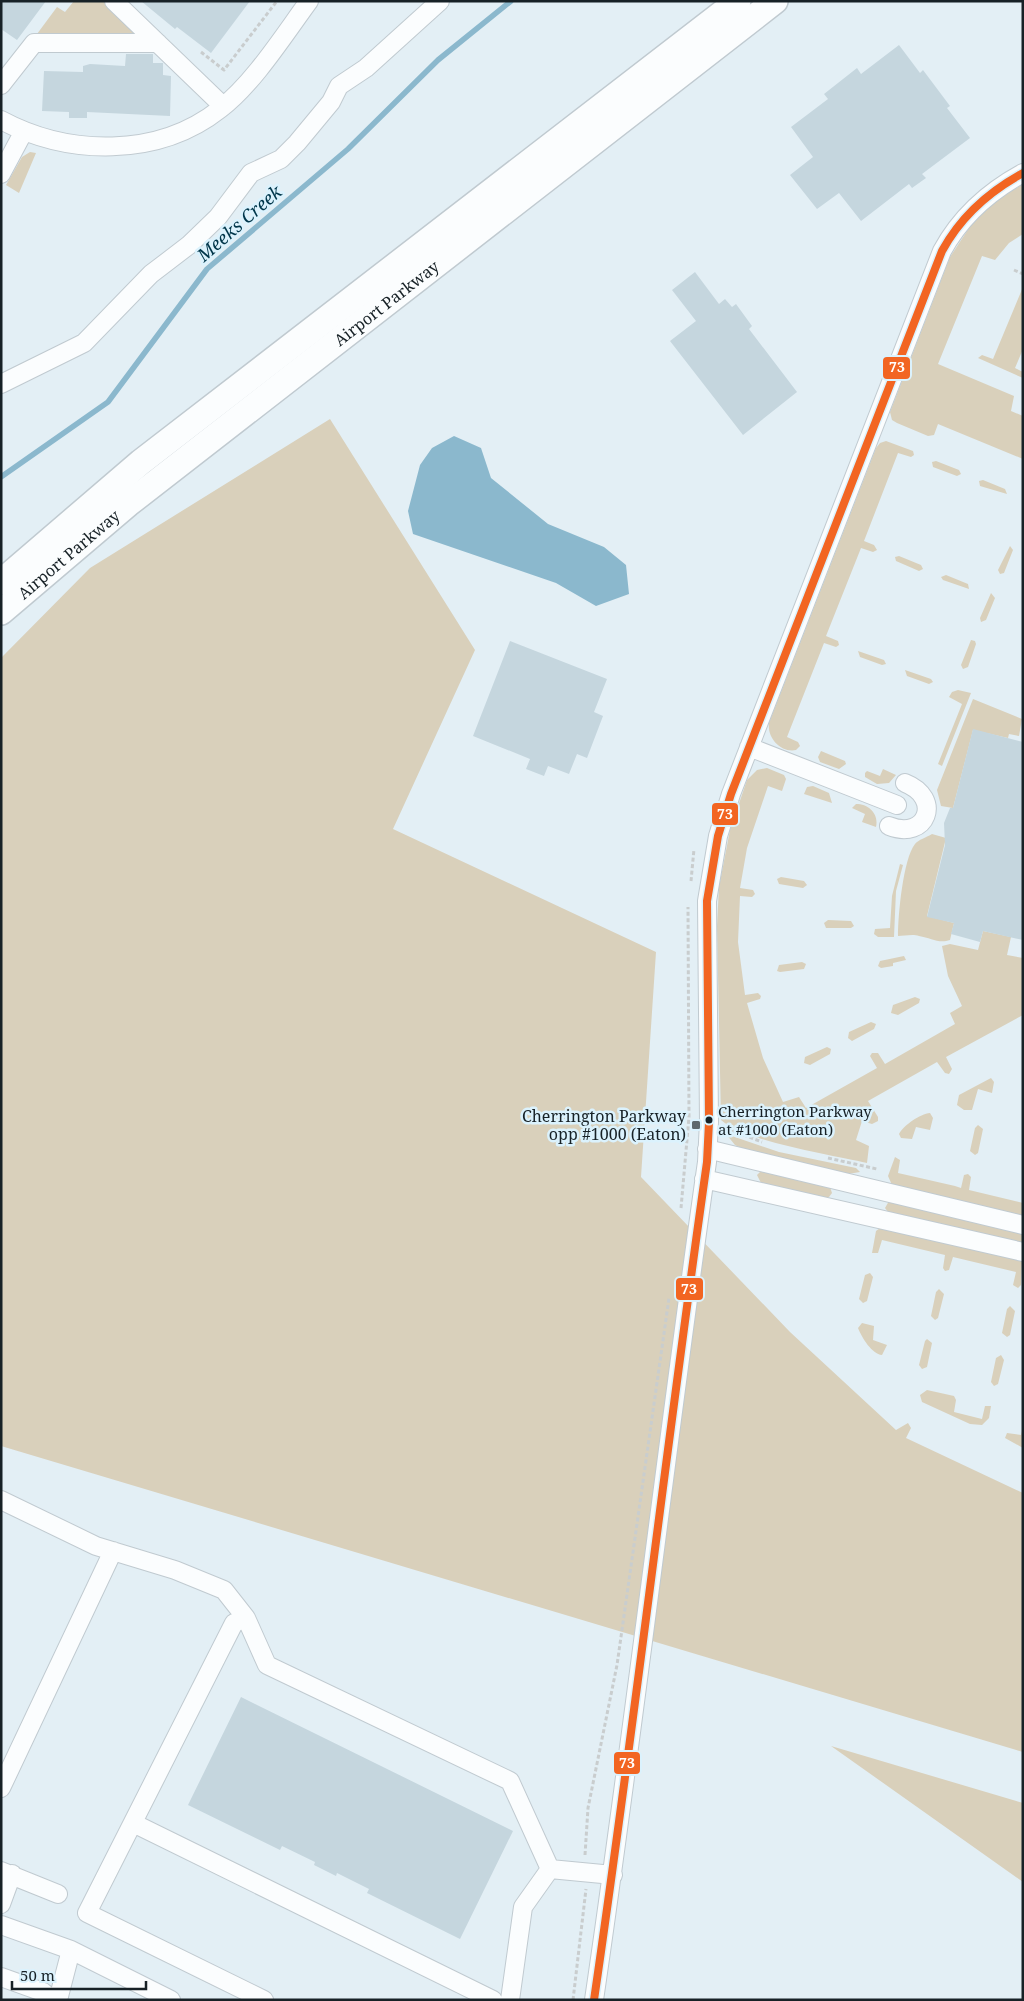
<svg xmlns="http://www.w3.org/2000/svg" width="1024" height="2001" font-family="'Noto Serif',serif">
  <style>
    .green { fill: #d9d0bb }
    .water { fill: #8bb8cd }
    .lines { fill: none; stroke-linecap: round; stroke-linejoin: round }
    .stream { stroke: #8bb8cd; stroke-width: 5.5 }
    .building { fill: #c5d6de }
    .minor-casing { stroke: #c0cad0; stroke-width: 20 }
    .highway-casing { stroke: #c0cad0; stroke-width: 28 }
    .path { stroke: #c9cdce; stroke-width: 3; stroke-dasharray: 4 2.5; stroke-linecap: butt }
    .minor { stroke: #fbfdfe; stroke-width: 18 }
    .highway { stroke: #fbfdfe; stroke-width: 25 }
    .bus-1-casing { stroke: #dbf2fd; stroke-width: 11 }
    .bus-1 { stroke: #f26522; stroke-width: 8 }
    .bus-dot { fill: #172126; stroke: #dbf2fd; stroke-width: 2 }
    .poi-dot { fill: #5e696e; stroke: #dbf2fd; stroke-width: 2 }
    .labels { text-anchor: middle; dominant-baseline: central; stroke-width: 5; stroke-linejoin: round; paint-order: stroke }
    .bus-label { font-size: 15px; fill: #172126; stroke: #dbf2fd; text-anchor: start }
    .street-label { font-size: 16px; fill: #172126; stroke: #dbf2fd }
    .poi-label { font-size: 16px; fill: #172126; stroke: #dbf2fd; text-anchor: end }
    .water-label { font-size: 18px; font-style: italic; fill: #00364a; stroke: #dbf2fd }
    .line-badge { stroke: #dbf2fd; stroke-width: 2 }
    .badge-label { font-size: 14px; text-anchor: middle; font-weight: bold; fill: #fff }
  </style>
  <rect width="100%" height="100%" fill="#e3eff5"/>
  <path class="green" d="M74 1H104L138 35 37 34 57 7 65 12Z
    M30 152 36 153 19 193 6 185 22 157Z
    M1023 184V234L1009 243 995 260 982 256 938 364 1014 396 1011 411 1023 416V459L938 424 934 435 928 436 897 423 892 420 890 412 950 257 975 219 998 199Z
    M1023 287V349L1015 368 1023 372V378L978 358 982 355 993 359Z
    M330 419 475 650 393 829 656 952 641 1177 790 1332 896 1430 908 1423 911 1428 906 1438 1023 1493V1752L1 1446V658L90 568Z
    M886 441 913 451 914 455 911 457 898 453 864 541 874 545 877 550 873 552 861 548 826 636 838 641 839 645 836 647 824 643 787 737 798 742 800 746 796 750C781 753 767 738 769 723L876 448 880 443Z
    M936 461 959 470 961 474 957 476 933 467 932 462Z
    M983 480 1005 489 1007 494 980 486 979 481Z
    M1010 546 1013 550 1004 573 1000 574 998 570Z
    M899 556 921 565 923 569 919 571 896 561 895 557Z
    M946 575 968 584 969 589 943 580 941 577Z
    M991 593 995 598 986 620 981 622 980 618Z
    M971 640 975 641 976 644 968 667 963 669 961 665Z
    M858 651 884 660 886 664 882 665 860 657Z
    M905 670 931 679 933 682 929 684 907 676Z
    M958 690 971 693 942 766 938 764 962 704 949 697 952 692Z
    M973 699 1022 719 1019 736 1009 734 1008 738 973 730 953 808 941 806 937 790Z
    M821 751 845 761 846 764 839 769 820 762 818 757Z
    M767 768 784 775 786 779 782 791 768 786 747 848 740 888 753 890 755 894 752 897 740 896 738 942 745 995 758 993 761 996 760 999 747 1003 763 1058 783 1102 799 1097 806 1108 877 1068 870 1056 872 1053H878L885 1064 955 1024 950 1013 962 1006 948 976 942 946 950 944 978 950 983 931 1011 937 1007 955 1023 958V1015L946 1057 952 1069 949 1074 945 1073 937 1062 868 1101 878 1117V1121L872 1124 862 1121 856 1140 869 1146 867 1163C832 1155 746 1142 721 1120L717 926 719 887 730 830 747 780 757 770Z
    M883 769 896 775 889 783 877 784 865 777V773L867 771 880 776Z
    M813 786 829 793 832 803 804 794 807 787Z
    M856 804C869 804 879 814 876 827L862 822 865 814 852 808Z
    M932 834 946 838 927 916 954 923 950 940C939 944 931 938 919 936 913 934 904 936 898 936 898 916 903 859 915 844 918 840 927 837 932 834Z
    M900 864 903 865 896 891 894 937H878L874 934 875 929 890 928 892 896Z
    M781 877 804 881 807 885 803 888 779 884 777 879Z
    M828 920 851 921 854 926 851 928H826L824 923Z
    M904 956 906 960 893 963V966L881 968 878 966 880 961Z
    M802 962 806 964 804 969 780 972 777 971 779 965Z
    M915 997 920 999 919 1003 898 1015 891 1013 893 1005Z
    M871 1022 876 1024 874 1029 852 1041 848 1038 849 1032Z
    M827 1047 831 1049 830 1054 810 1065 804 1063 805 1057Z
    M991 1078 994 1082 992 1093 978 1089 972 1110H964L957 1105 959 1095Z
    M930 1113 933 1118 930 1130 916 1127 912 1139 901 1138 899 1134C904 1125 920 1114 930 1113Z
    M978 1125 983 1129 978 1153 975 1155 970 1151 975 1128Z
    M726 1134 779 1152 856 1168 860 1172 848 1174 745 1150 735 1145Z
    M895 1157 900 1160 898 1173 955 1186 961 1188 964 1175 968 1174 971 1177 969 1190 1023 1203V1216L892 1185 888 1176Z
    M761 1171 830 1187 832 1193 829 1197 824 1198 761 1183 757 1175Z
    M889 1201 1022 1231 1023 1245 888 1212 885 1208Z
    M880 1228 1022 1260 1021 1285 1018 1288 1013 1285 1016 1272 953 1257 949 1270 945 1271 943 1268 945 1255 882 1240 878 1253H872L876 1231Z
    M870 1273 873 1277 867 1301 863 1303 859 1299 865 1275Z
    M939 1289 944 1294 938 1318 935 1320 931 1316 936 1292Z
    M1010 1306 1015 1311 1010 1335 1007 1337 1002 1333 1007 1309Z
    M862 1323 874 1326 873 1340 887 1345 882 1355C872 1354 862 1338 858 1328Z
    M927 1339 932 1343 927 1367 922 1369 919 1365 925 1341Z
    M1001 1355 1004 1360 998 1384 994 1386 991 1382 996 1358Z
    M927 1390 954 1396 956 1400 954 1412 982 1419 985 1406H991L989 1418 982 1425 970 1424 922 1402 920 1395Z
    M1023 1427V1448L1005 1438 1007 1433 1021 1435Z
    M831 1746 1023 1803V1882Z"/>
  <path class="water" d="M454 436 481 448 491 478 548 524 604 547 626 565 629 594 596 606 556 583 413 534 408 511 420 465 432 448Z"/>
  <g class="lines">
    <path class="stream" d="M1 477 108 402 207 269 348 149 438 60 511 1"/>
  </g>
  <path class="building" d="M1 1H46L17 40 1 29Z
    M141 1H250L211 53 177 27 175 29Z
    M899 45 920 73 923 70 950 106 947 108 970 138 922 174 926 178 912 188 909 184 861 221 839 193 817 209 790 175 813 157 791 127 828 99 824 94 857 68 861 74Z
    M126 54H153V63H163V75L171 76 170 116 87 112V118H69V112L42 111 44 71 83 72V66L90 64 125 66Z
    M695 272 719 304 725 299 732 307 736 304 752 326 749 329 797 392 743 435 670 341 696 321 672 290Z
    M510 641 607 679 594 712 603 716 587 758 577 754 569 774 548 766 544 776 526 769 530 759 473 736Z
    M973 729 1023 742V940L983 931 980 942 951 934 954 923 927 917 945 845 944 823 950 808H953Z
    M241 1697 513 1831 460 1939 367 1893 369 1889 337 1873 336 1876 314 1865 315 1862 282 1846 280 1850 188 1805Z"/>
  <g class="lines">
    <defs>
      <path id="minor" d="M114 1 223 106
        M1 85 34 43H158
        M1 120C68 156 158 158 220 109 253 84 284 35 309 1
        M1 174 24 131
        M1 384 84 343 151 274 189 245 218 217 251 173 281 159 297 143 331 102 339 86 366 68 440 1
        M749 747 897 805
        M889 826C927 841 943 798 905 783
        M707 1149 1023 1225
        M704 1179 1023 1252
        M1 1500 96 1546 175 1570 224 1590 246 1618
        M1 1788 113 1551
        M133 1823 493 2000
        M1 1871 58 1894
        M1 1904 12 1874
        M1 1925 71 1950 171 2000
        M1 1977 43 1992 53 2000
        M58 2000 71 1950
        M264 2000 87 1913 234 1623 246 1618 267 1665 510 1781 550 1869 613 1875
        M510 2000 523 1907 550 1869
        M594 2000C635 1721 667 1441 707 1162L709 1122 707 901 718 836 731 794 942 251C961 216 988 192 1023 173"/>
      <g id="highway">
        <path d="M1 582 141 462 738 1"/>
        <path id="s1" d="M1 612 128 504 775 1"/>
      </g>
    </defs>
    <use href="#minor" class="minor-casing"/>
    <use href="#highway" class="highway-casing"/>
    <path class="path" d="M201 52 224 70 277 1
      M1014 270 1023 274
      M691 881 694 849
      M725 1128 762 1142
      M828 1158 877 1169
      M681 1208 689 1117 688 907
      M585 1855 588 1808 617 1665 669 1298
      M573 2000 586 1889"/>
    <use href="#minor" class="minor"/>
    <use href="#highway" class="highway"/>
    <defs>
      <path id="bus-1" d="M594 2000C635 1721 667 1441 707 1162L709 1122 707 901 718 836 731 794 942 251C961 216 988 192 1023 173"/>
    </defs>
    <use href="#bus-1" class="bus-1-casing"/>
    <use href="#bus-1" class="bus-1"/>
  </g>
  <circle class="bus-dot" cx="709" cy="1120" r="4.5"/>
  <rect class="poi-dot" x="691" y="1120" width="10" height="10" rx="2.5"/>
  <g class="labels">
    <g class="bus-label">
      <text x="718" y="1111">Cherrington Parkway<tspan x="718" dy="18">at #1000 (Eaton)</tspan></text>
    </g>
    <g class="street-label">
      <text stroke="none"><textPath href="#s1" startOffset="494">Airport Parkway</textPath></text>
      <text stroke="none"><textPath href="#s1" startOffset="89">Airport Parkway</textPath></text>
    </g>
    <g class="poi-label">
      <text x="686" y="1116">Cherrington Parkway<tspan x="686" dy="18">opp #1000 (Eaton)</tspan></text>
    </g>
    <g class="water-label">
      <text transform="translate(239 223) rotate(-41)">Meeks Creek</text>
    </g>
  </g>
  <g class="line-badge">
    <rect x="882" y="356" width="29" height="24" rx="5" fill="#f26522"/>
    <rect x="711" y="802" width="28" height="24" rx="5" fill="#f26522"/>
    <rect x="675" y="1277" width="29" height="24" rx="5" fill="#f26522"/>
    <rect x="613" y="1751" width="28" height="24" rx="5" fill="#f26522"/>
  </g>
  <g class="badge-label">
    <text x="897" y="372">73</text>
    <text x="725" y="819">73</text>
    <text x="689" y="1294">73</text>
    <text x="627" y="1768">73</text>
  </g>
  <rect width="1024" height="2001" fill="none" stroke="#172126" stroke-width="5"/>
  <path d="M12 1981v8h134v-8" fill="none" stroke="#172126" stroke-width="2.5"/>
  <text x="20" y="1981" font-size="15" fill="#172126" stroke="#dbf2fd" stroke-width="4" paint-order="stroke">50 m</text>
</svg>
